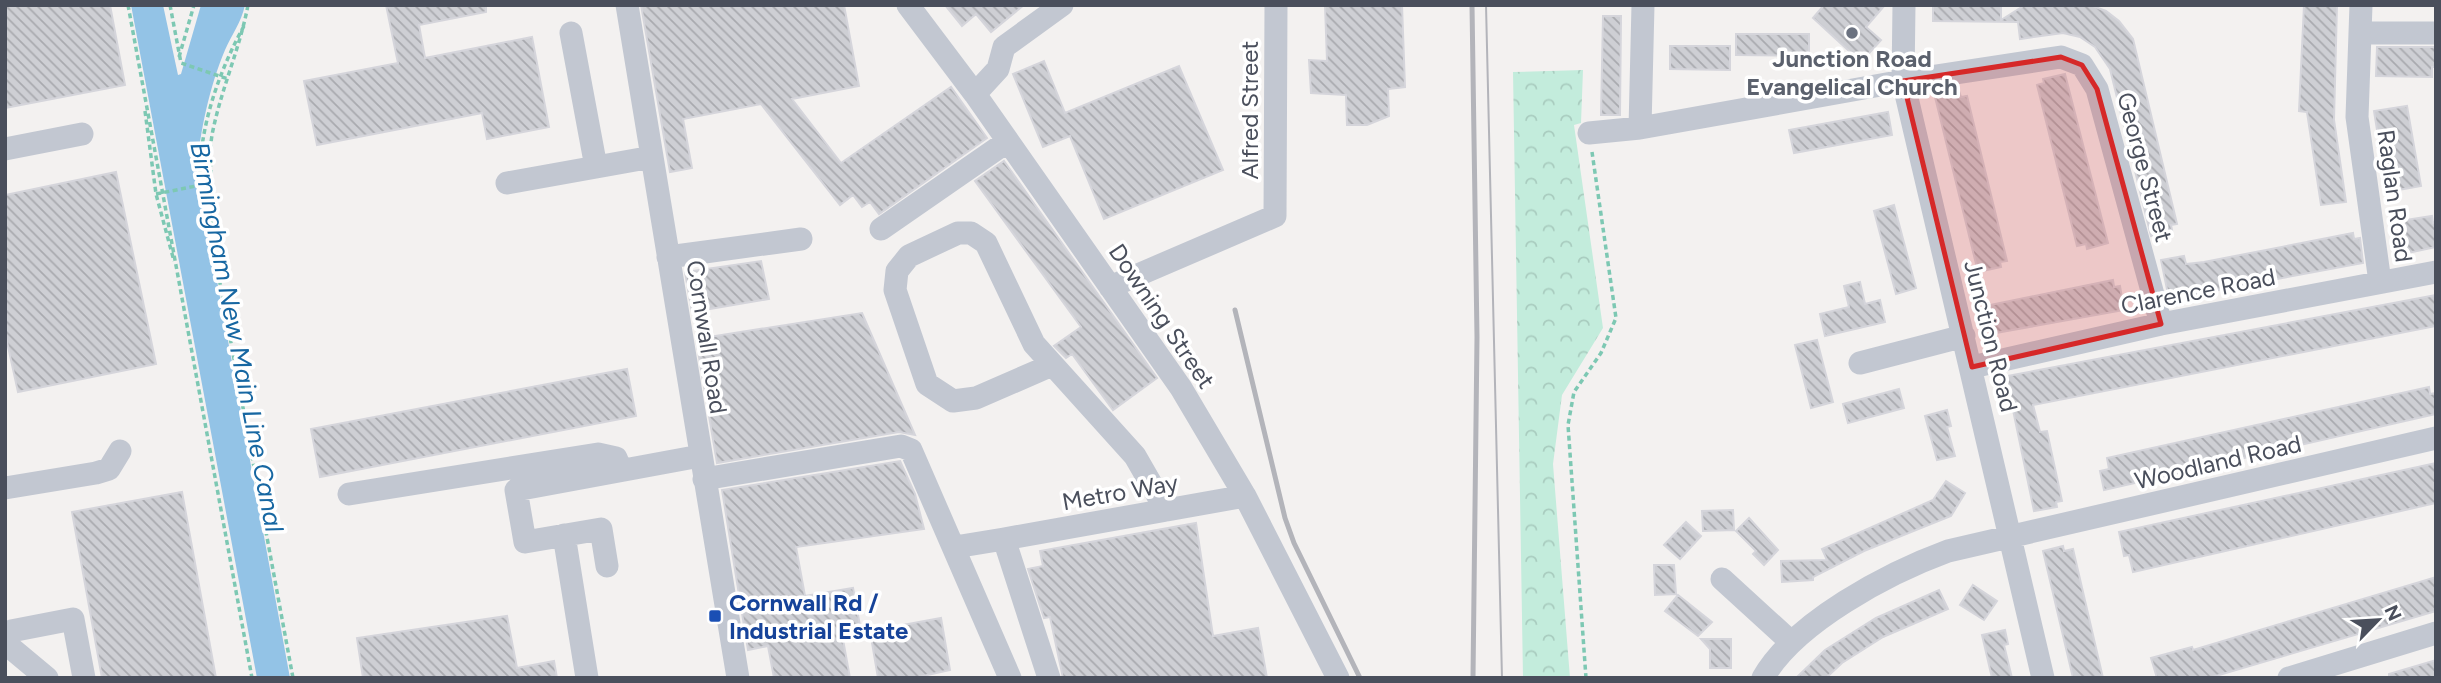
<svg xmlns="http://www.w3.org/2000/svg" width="2441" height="683" font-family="Figtree,sans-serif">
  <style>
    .forest { fill: url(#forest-crowns) }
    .water { fill: #93c3e6 }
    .building { fill: url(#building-back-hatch); stroke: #d5d5db; stroke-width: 2 }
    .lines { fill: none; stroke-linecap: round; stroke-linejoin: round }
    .path { stroke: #7dc8b3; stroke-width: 3.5; stroke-dasharray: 5 3.5; stroke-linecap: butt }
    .minor { stroke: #c2c7d1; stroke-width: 23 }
    .tram { stroke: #b3b4ba; stroke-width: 2 }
    .rail { stroke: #b3b4ba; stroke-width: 5 }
    .marked { fill: #d62828; fill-opacity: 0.2; stroke: #d62828; stroke-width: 5; stroke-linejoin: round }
    .worship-dot { fill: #6b7280; stroke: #fff; stroke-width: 2.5 }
    .transit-dot { fill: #1a4fb4; stroke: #fff; stroke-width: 2.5 }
    .labels { text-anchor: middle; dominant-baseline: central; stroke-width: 7; stroke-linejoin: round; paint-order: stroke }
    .worship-label { font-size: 24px; font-weight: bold; fill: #5b616d; stroke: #fff }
    .street-label { font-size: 24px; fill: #4a4f5c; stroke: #fff }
    .transit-label { font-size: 24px; font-weight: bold; fill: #164399; stroke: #fff; text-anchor: start }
    .water-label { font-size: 26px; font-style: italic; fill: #1767a2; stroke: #fff }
  </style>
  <defs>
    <pattern id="forest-crowns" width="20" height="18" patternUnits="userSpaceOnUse" patternTransform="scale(1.75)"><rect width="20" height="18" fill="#c3ecdc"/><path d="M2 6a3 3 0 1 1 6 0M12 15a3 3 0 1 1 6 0" fill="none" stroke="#a9ccbf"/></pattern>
    <pattern id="building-back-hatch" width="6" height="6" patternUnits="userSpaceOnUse" patternTransform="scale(1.75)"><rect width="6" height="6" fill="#cecfd4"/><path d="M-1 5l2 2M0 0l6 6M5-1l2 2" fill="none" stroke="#a9aaaf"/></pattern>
  </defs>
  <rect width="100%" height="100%" fill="#f3f1f0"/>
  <path class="forest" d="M1583 70 1581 123 1574 125 1603 328 1562 395 1553 464 1570 678H1523L1513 72Z"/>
  <path class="water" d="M131 5H163L178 75 181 74 201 5H245C241 23 232 34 225 50 210 85 199 134 197 172L290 678H257Z"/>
  <path class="building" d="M5 5H110L125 85 5 108Z
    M386 5H486V12L419 25 425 58 532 37 549 127 487 139 482 113 317 145 304 81 398 63Z
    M641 5H844L859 86 792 99 841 163 951 87 987 138 879 214 870 202 862 207 853 195 840 205 761 104 683 119 692 168 670 172Z
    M945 5H1024L991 32 976 14 962 26Z
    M1325 5H1402L1405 87 1388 89 1389 116 1367 125H1347L1346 95 1311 93 1309 60 1327 61Z
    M1824 5H1885L1866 27 1881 40 1861 62 1813 18Z
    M1933 5H2001V20L2025 5H2090L2106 11 2119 21 2133 39 2177 224 2171 225 2172 230 2151 236 2110 69 2095 47 2080 37 2063 33 2020 39 2018 22 1933 21Z
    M2304 5H2337L2334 120 2346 202 2321 205 2307 112 2299 111Z
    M1603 16H1621L1620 115H1601Z
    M1736 34H1809V56L1736 55Z
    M1670 46H1730V70L1670 69Z
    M2377 47H2436V67H2432V77L2376 76Z
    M1044 61 1065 113 1179 66 1223 170 1104 219 1070 136 1043 147 1013 74Z
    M2065 74 2108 243 2087 249 2086 244 2077 246 2037 85 2044 83 2043 79Z
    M1959 91 1961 97 1967 96 2007 261 2000 262 2001 267 1978 272 1935 97Z
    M2407 106 2421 186 2387 192 2374 111Z
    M1888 112 1892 135 1794 153 1789 130Z
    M1004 161 1157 378 1113 410 1072 354 1066 358 1054 346 1081 327 975 181Z
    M116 172 156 364 18 392 5 333V195Z
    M1894 205 1916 288 1896 294 1874 211Z
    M2432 216 2433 223 2436 222V247L2403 254 2399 221Z
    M2353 233 2354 239 2360 238 2363 263 2169 299 2161 260 2184 256 2186 264 2204 262Z
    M761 261 769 299 692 312 685 272Z
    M2113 280 2114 287 2120 286 2124 310 1990 334 1986 311 1991 310 1990 305Z
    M1860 282 1865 304 1880 300 1885 322 1825 336 1820 314 1849 307 1844 286Z
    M2436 295V326L2033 405 2040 432 2047 431 2062 501 2056 502 2057 507 2034 511 2013 410 2009 411 2002 377Z
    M862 313 915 435 899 432 717 463 696 339Z
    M1817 340 1833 402 1811 408 1795 345Z
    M627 369 636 416 320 477 311 429Z
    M2429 387 2430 394 2436 393V414L2104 490 2100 471 2109 469 2107 458Z
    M1899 389 1904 408 1848 423 1843 404Z
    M1947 410 1951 426 1947 427 1955 456 1937 460 1925 416Z
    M900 461 915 494 924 529 796 547 805 596 853 588 861 631 842 634 850 678H774L768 646 748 650 722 490Z
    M2436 463V503L2133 572 2129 555 2124 556 2119 532Z
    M1946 481 1965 493 1951 516 1864 551 1813 577V580L1782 582 1781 561 1827 560 1822 549 1933 500Z
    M182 492 216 678H102L72 512Z
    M1733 510 1734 530 1703 531 1702 511Z
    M1749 518 1778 550 1764 565 1753 554 1756 551 1736 531Z
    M1686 522 1701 536 1680 559 1664 545Z
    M1196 523 1213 636 1258 628 1267 678H1063L1050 617 1044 618 1028 569 1043 566 1040 551Z
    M2063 546 2064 551 2073 549 2103 678H2073L2043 551Z
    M1654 565H1674L1676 594 1655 595Z
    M2436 577V611L2209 678H2157L2151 658 2192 647 2193 650Z
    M1973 585 1997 601 1984 620 1960 605Z
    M1939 590 1948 609 1883 637 1842 663 1826 678H1796L1825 650 1876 618Z
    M1678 595 1712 622 1698 636 1665 611Z
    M507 616 517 668 554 661 557 678H363L357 638Z
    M941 618 950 670 914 678H878L870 631Z
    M2005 630 2008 644 2004 645 2012 678H1992L1982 635Z
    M1701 639H1731V668H1710V649Z
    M2436 660V678H2389V674Z"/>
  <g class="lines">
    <path class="path" d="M128 5 252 678
      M170 5 181 63 228 79
      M244 26C220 69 200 125 200 175L293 678
      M179 57 194 5
      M145 111 156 194 174 261
      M156 194 211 183
      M211 226C216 194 206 161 213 130 222 87 240 48 248 5
      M1586 678 1568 425 1574 392 1601 353 1616 318 1592 152"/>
    <path class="minor" d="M627 5 738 678
      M908 5 975 94 1181 388 1245 496 1338 678
      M1904 5 1903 81 2043 678
      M2361 5 2357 117 2380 282
      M571 33 596 167
      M2360 33H2436
      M975 94 998 69 1004 47 1062 5
      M1640 128 1643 5
      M1589 133 1640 128 1903 81 2061 57 2082 65 2097 89 2161 324
      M5 149 82 134
      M507 183 652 157
      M881 229 1008 141
      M668 257 801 239
      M1110 287 1275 216 1276 5
      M1860 363 1964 336
      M1052 365 976 398 953 401 927 384 895 290 897 271 909 256 958 233H971L986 243 1034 344 1135 456 1166 510
      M1972 367 2161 324 2436 272
      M704 479 901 446 911 450 1010 678
      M5 488 96 473 109 469 120 451
      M349 494 598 454 616 458 621 470
      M564 535 587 678
      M1004 539 1245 496
      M955 547 1004 539 1049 678
      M607 566 601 529 525 542 516 490 700 456
      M1722 579 1791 642
      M5 636 11 631 73 619 84 678
      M5 643 47 678
      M1763 678C1795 622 1888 573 1948 551L2436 438
      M2289 678 2436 633"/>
    <path class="tram" d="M1486 5 1502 678"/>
    <path class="rail" d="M1472 5 1477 337 1473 678
      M1235 310 1285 518 1294 543 1360 678"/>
  </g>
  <path class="marked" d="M2061 57 2082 65 2097 89 2161 324 1972 367 1903 81Z"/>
  <circle class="worship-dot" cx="1852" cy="33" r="7"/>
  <rect class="transit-dot" x="708" y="609" width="14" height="14" rx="3.5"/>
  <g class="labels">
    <g class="worship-label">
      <text x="1852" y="58">Junction Road<tspan x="1852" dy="28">Evangelical Church</tspan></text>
    </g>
    <g class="street-label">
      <text transform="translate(1249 110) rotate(-90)">Alfred Street</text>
      <text transform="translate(2145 167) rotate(75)">George Street</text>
      <text transform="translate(2395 196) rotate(82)">Raglan Road</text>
      <text transform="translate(2198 291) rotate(-11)">Clarence Road</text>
      <text transform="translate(1162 316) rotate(56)">Downing Street</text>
      <text transform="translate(1991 336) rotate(76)">Junction Road</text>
      <text transform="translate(707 337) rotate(81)">Cornwall Road</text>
      <text transform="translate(2218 462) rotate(-13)">Woodland Road</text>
      <text transform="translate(1120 492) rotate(-10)">Metro Way</text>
    </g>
    <g class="transit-label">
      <text x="729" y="602">Cornwall Rd /<tspan x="729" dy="28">Industrial Estate</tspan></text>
    </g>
    <g class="water-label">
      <text transform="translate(237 337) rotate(79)">Birmingham New Main Line Canal</text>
    </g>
  </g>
  <rect width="2441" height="683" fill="none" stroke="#4a4f5c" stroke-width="14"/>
  <g transform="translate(2378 620) rotate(65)" stroke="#ffffff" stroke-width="5" paint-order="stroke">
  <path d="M0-5L12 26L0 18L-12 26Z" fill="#4a4f5c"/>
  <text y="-10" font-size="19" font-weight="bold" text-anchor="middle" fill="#4a4f5c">N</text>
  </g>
</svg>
